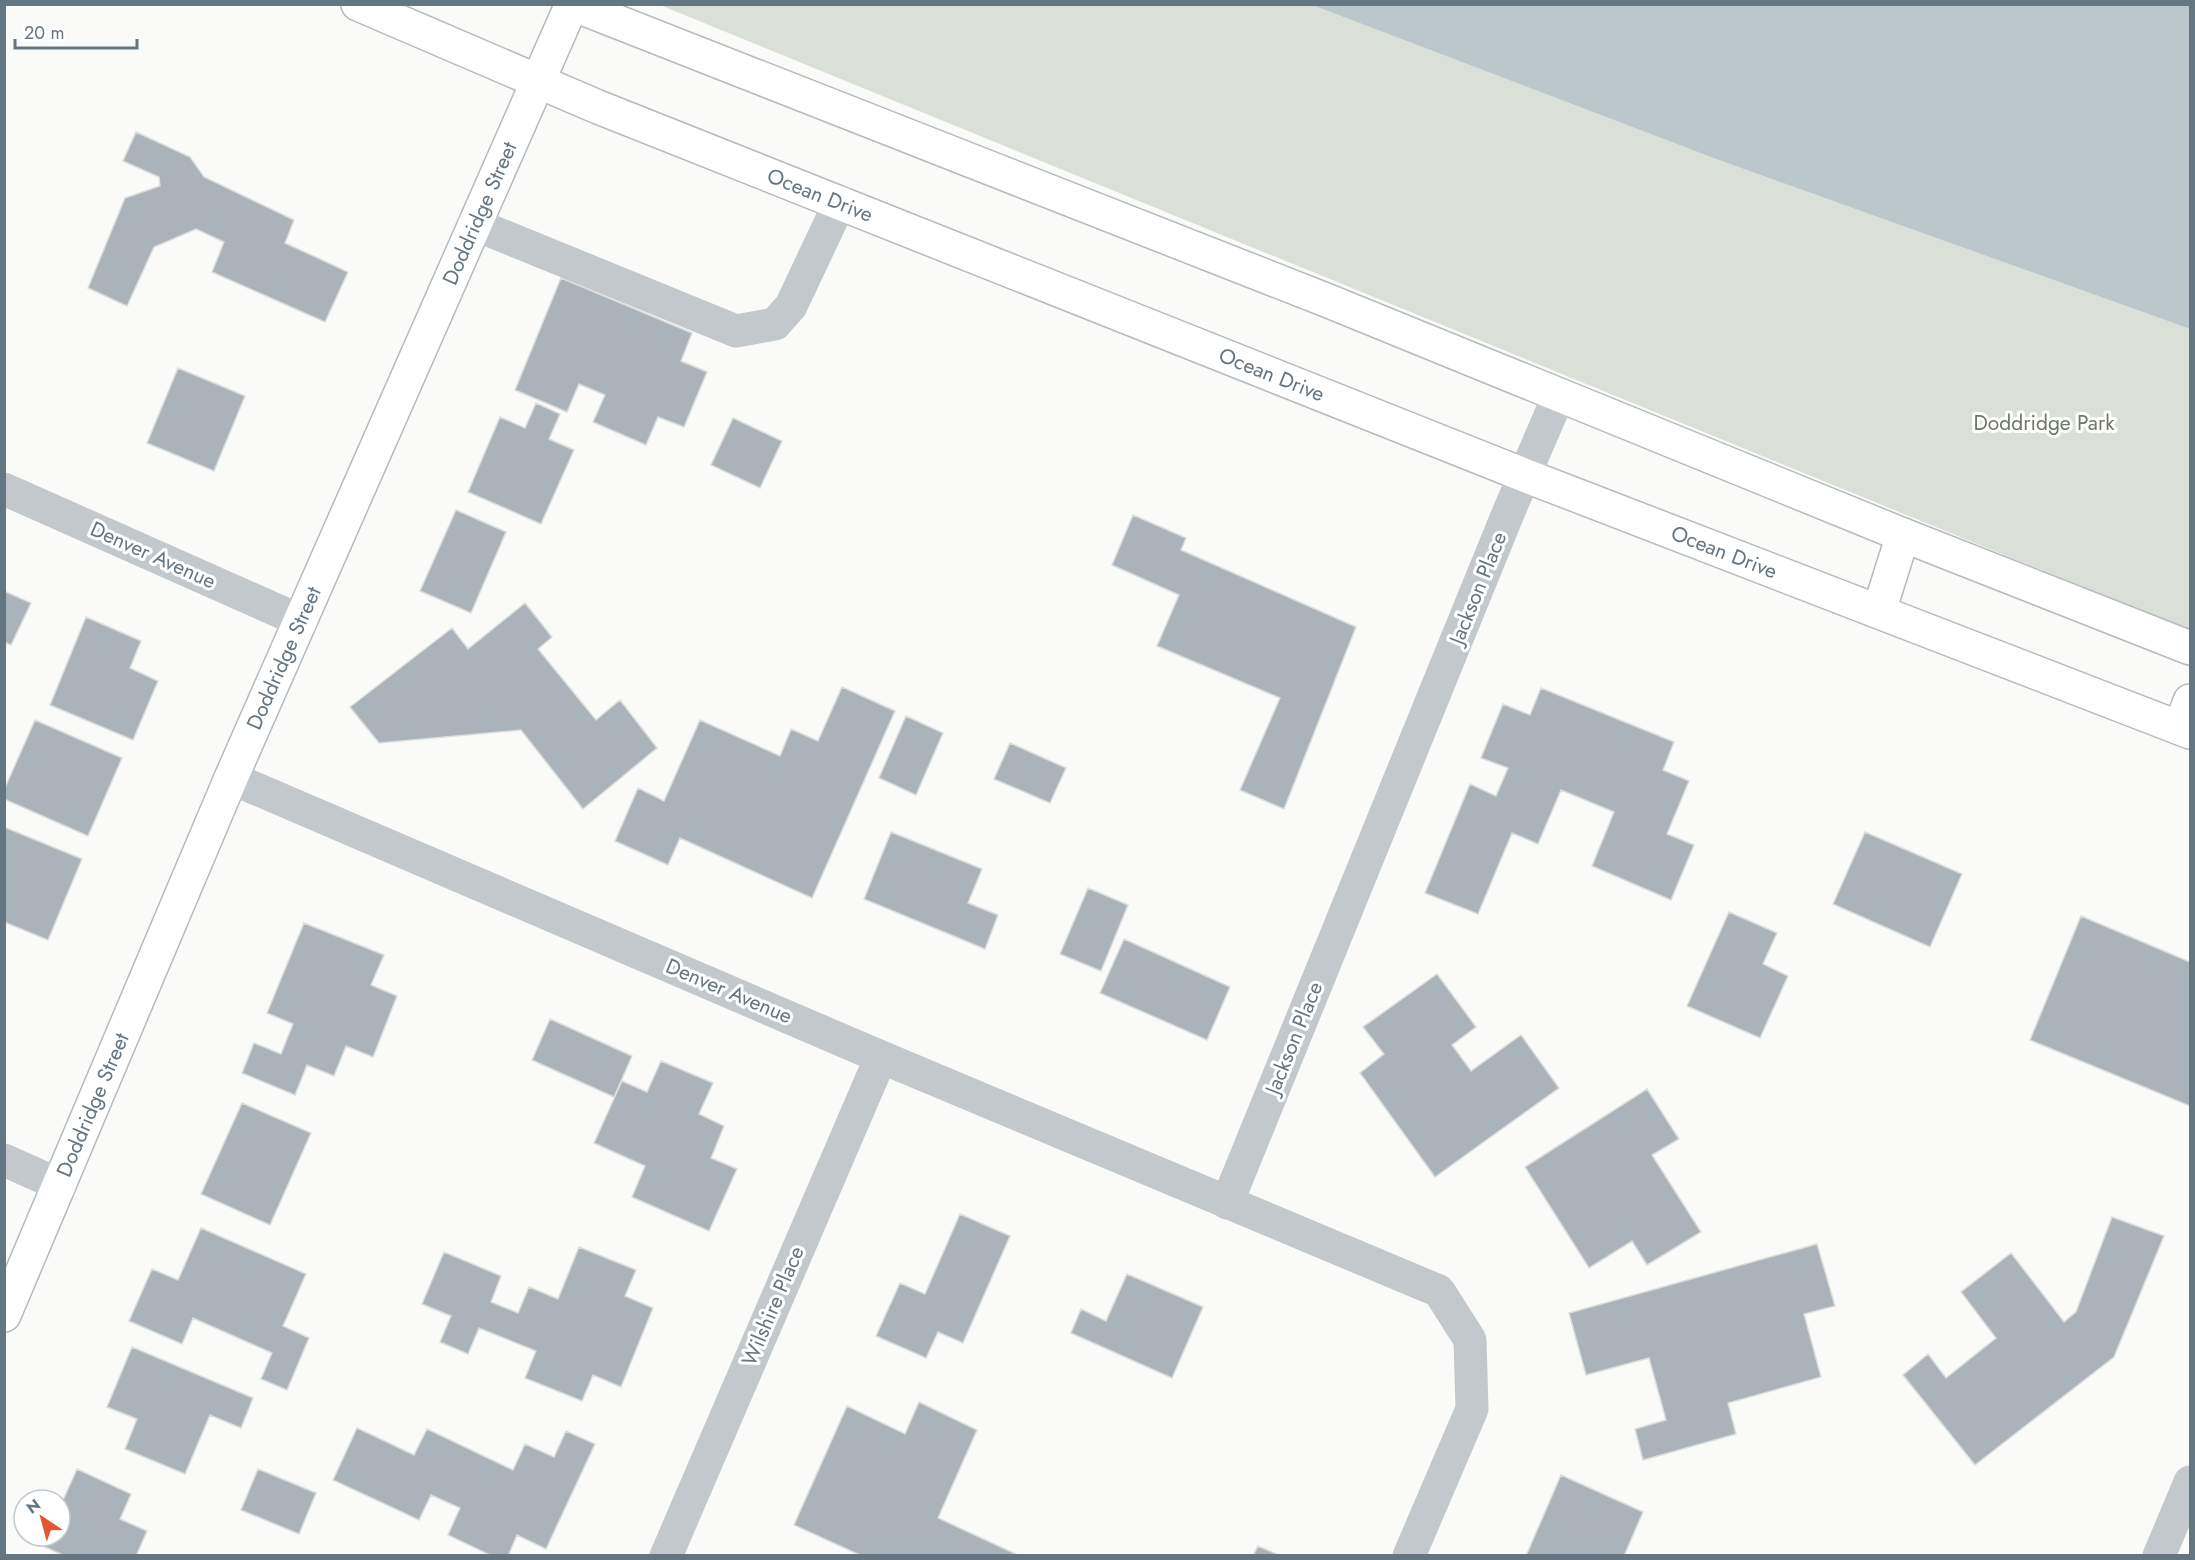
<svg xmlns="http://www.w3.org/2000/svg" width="2195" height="1560" font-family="Jost,sans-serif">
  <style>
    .green { fill: #dadfd7 }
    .water { fill: #bbc7cb }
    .building { fill: #aab3b9; stroke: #dcdcda; stroke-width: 1.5 }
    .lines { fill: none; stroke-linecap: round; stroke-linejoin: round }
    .major-casing { stroke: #b5babe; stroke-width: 36 }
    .minor { stroke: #c3c8cc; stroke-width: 33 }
    .major { stroke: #fff; stroke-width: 33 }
    .labels { text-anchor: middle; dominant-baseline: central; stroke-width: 6; stroke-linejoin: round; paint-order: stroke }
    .street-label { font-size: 21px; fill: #657683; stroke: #fff }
    .park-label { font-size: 21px; fill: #687a64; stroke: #fff }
  </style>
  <rect width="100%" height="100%" fill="#fafaf8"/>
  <path class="green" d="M660 5H1312L1716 159 2190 329V631Z"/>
  <path class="water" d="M1312 5H2190V329L1716 159Z"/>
  <path class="building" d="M136 132 190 157 204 177 294 220 285 243 348 272 325 322 212 272 224 242 196 229 154 247 127 306 88 288 125 198 160 186 159 177 123 161Z
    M561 278 692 333 681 361 707 372 684 427 658 417 646 445 593 422 605 395 579 384 567 412 515 390Z
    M178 368 245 396 214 471 147 443Z
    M536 403 560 414 549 439 574 450 541 524 468 492 500 417 525 428Z
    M733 418 782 441 760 488 711 465Z
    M456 510 506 532 471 613 420 591Z
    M1133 515 1186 538 1181 550 1356 627 1284 809 1240 790 1280 698 1157 646 1179 595 1112 565Z
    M4 591 31 603 11 645 4 642Z
    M525 603 552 637 538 649 596 720 620 700 657 748 583 809 521 730 379 743 350 707 452 628 468 649Z
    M86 617 141 641 130 668 158 681 133 740 50 705Z
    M842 687 895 711 812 898 680 838 668 865 615 841 638 788 664 801 700 720 780 756 791 729 818 741Z
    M1541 688 1674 742 1663 770 1689 781 1667 834 1694 845 1671 900 1592 866 1614 812 1561 790 1538 844 1512 833 1478 914 1425 893 1470 784 1496 796 1508 768 1481 758 1503 704 1530 715Z
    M906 716 943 733 916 795 879 778Z
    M35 720 122 758 88 836 4 799V790Z
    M1010 743 1066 768 1050 803 994 779Z
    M4 827 82 859 48 940 4 922Z
    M891 832 982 869 968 903 998 915 985 949 864 899Z
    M1865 832 1962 874 1930 947 1833 904Z
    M1088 888 1128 905 1101 971 1060 954Z
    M1729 912 1777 933 1763 964 1788 976 1760 1038 1687 1006Z
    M2081 916 2190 962V1106L2030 1040Z
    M304 923 384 955 371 985 397 996 373 1057 346 1046 334 1076 307 1065 295 1095 242 1073 254 1043 281 1054 293 1024 267 1013Z
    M1124 939 1230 987 1207 1040 1100 993Z
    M1437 974 1476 1027 1452 1045 1471 1071 1521 1035 1559 1088 1435 1177 1360 1073 1384 1054 1363 1027Z
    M550 1019 632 1056 614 1097 532 1060Z
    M661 1061 713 1083 699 1114 724 1126 711 1158 737 1169 709 1231 632 1197 645 1166 594 1143 622 1081 647 1092Z
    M1647 1089 1679 1139 1652 1155 1701 1232 1647 1265 1632 1241 1589 1268 1525 1167Z
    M242 1103 311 1133 270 1225 201 1194Z
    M960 1214 1010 1236 963 1343 938 1332 926 1358 876 1336 900 1283 925 1294Z
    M2112 1217 2164 1236 2114 1357 1975 1465 1903 1375 1928 1354 1946 1378 1996 1338 1961 1292 2011 1253 2064 1322 2076 1312Z
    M201 1228 306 1274 283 1326 309 1338 287 1390 261 1379 272 1353 193 1318 182 1344 129 1321 152 1269 178 1280Z
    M1817 1244 1835 1306 1804 1314 1821 1377 1728 1403 1736 1434 1643 1460 1635 1429 1666 1420 1649 1358 1586 1375 1569 1313Z
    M579 1247 636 1270 625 1296 653 1308 621 1387 593 1375 582 1401 525 1378 536 1351 479 1328 468 1354 440 1342 451 1316 422 1304 444 1252 501 1276 491 1302 518 1313 529 1287 558 1299Z
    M1127 1274 1203 1307 1172 1378 1071 1333 1081 1309 1106 1321Z
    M132 1347 253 1398 241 1428 210 1415 185 1474 125 1449 137 1419 107 1407Z
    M919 1402 977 1430 938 1518 1020 1556H862L794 1525 847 1406 905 1434Z
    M357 1428 414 1455 427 1429 513 1470 525 1444 554 1457 566 1431 595 1444 546 1549 517 1535 508 1556H492L448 1535 460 1508 431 1495 419 1520 333 1480Z
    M77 1469 131 1494 120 1519 147 1531 136 1556H65L43 1546 47 1536H60V1507Z
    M258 1469 316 1493 299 1534 241 1510Z
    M1561 1475 1643 1512 1624 1556H1526Z
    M1258 1546 1281 1556H1253Z"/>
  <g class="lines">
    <defs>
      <g id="major">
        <path id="s1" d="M358 4 598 107 1524 475 2190 732"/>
        <path d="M572 4 1326 300 1903 535 2190 648"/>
        <path d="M1879 611 1903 535"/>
        <path d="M2180 728 2190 701"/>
        <path id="s2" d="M4 1315 231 778 572 4"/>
      </g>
    </defs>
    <use href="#major" class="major-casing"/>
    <path class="minor" d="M474 224 736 331 775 324 791 306 840 202
      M4 489 301 621
      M231 778 881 1057 1439 1291 1470 1340 1472 1409 1409 1556
      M4 1160 60 1185
      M1227 1203 1509 511 1559 395
      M666 1556 881 1057
      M2159 1556 2190 1482"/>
    <use href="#major" class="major"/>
  </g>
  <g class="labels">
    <g class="street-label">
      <text stroke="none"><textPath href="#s1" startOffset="500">Ocean Drive</textPath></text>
      <text stroke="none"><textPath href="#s2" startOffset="1200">Doddridge Street</textPath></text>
      <text stroke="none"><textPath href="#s1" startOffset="986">Ocean Drive</textPath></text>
      <text stroke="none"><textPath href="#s1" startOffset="1472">Ocean Drive</textPath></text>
      <text transform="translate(153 555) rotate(24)">Denver Avenue</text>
      <text transform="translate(1478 588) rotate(-68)">Jackson Place</text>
      <text stroke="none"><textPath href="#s2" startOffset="714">Doddridge Street</textPath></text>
      <text transform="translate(729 991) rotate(23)">Denver Avenue</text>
      <text transform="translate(1294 1038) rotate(-68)">Jackson Place</text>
      <text stroke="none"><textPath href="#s2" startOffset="228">Doddridge Street</textPath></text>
      <text transform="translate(773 1306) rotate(-67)">Wilshire Place</text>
    </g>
    <g class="park-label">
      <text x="2044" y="423">Doddridge Park</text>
    </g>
  </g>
  <rect width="2195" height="1560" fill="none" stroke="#657683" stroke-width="12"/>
  <g transform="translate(42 1518) rotate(324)"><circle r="28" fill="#ffffff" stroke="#c1c8cd" stroke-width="1.5"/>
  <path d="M0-4.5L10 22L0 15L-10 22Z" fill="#e4572e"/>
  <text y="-9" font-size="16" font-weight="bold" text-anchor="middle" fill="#657683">N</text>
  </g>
  <path d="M15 39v9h122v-9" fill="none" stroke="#657683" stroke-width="3"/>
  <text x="24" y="39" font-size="18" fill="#657683" stroke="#ffffff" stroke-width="4.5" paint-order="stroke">20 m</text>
</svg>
